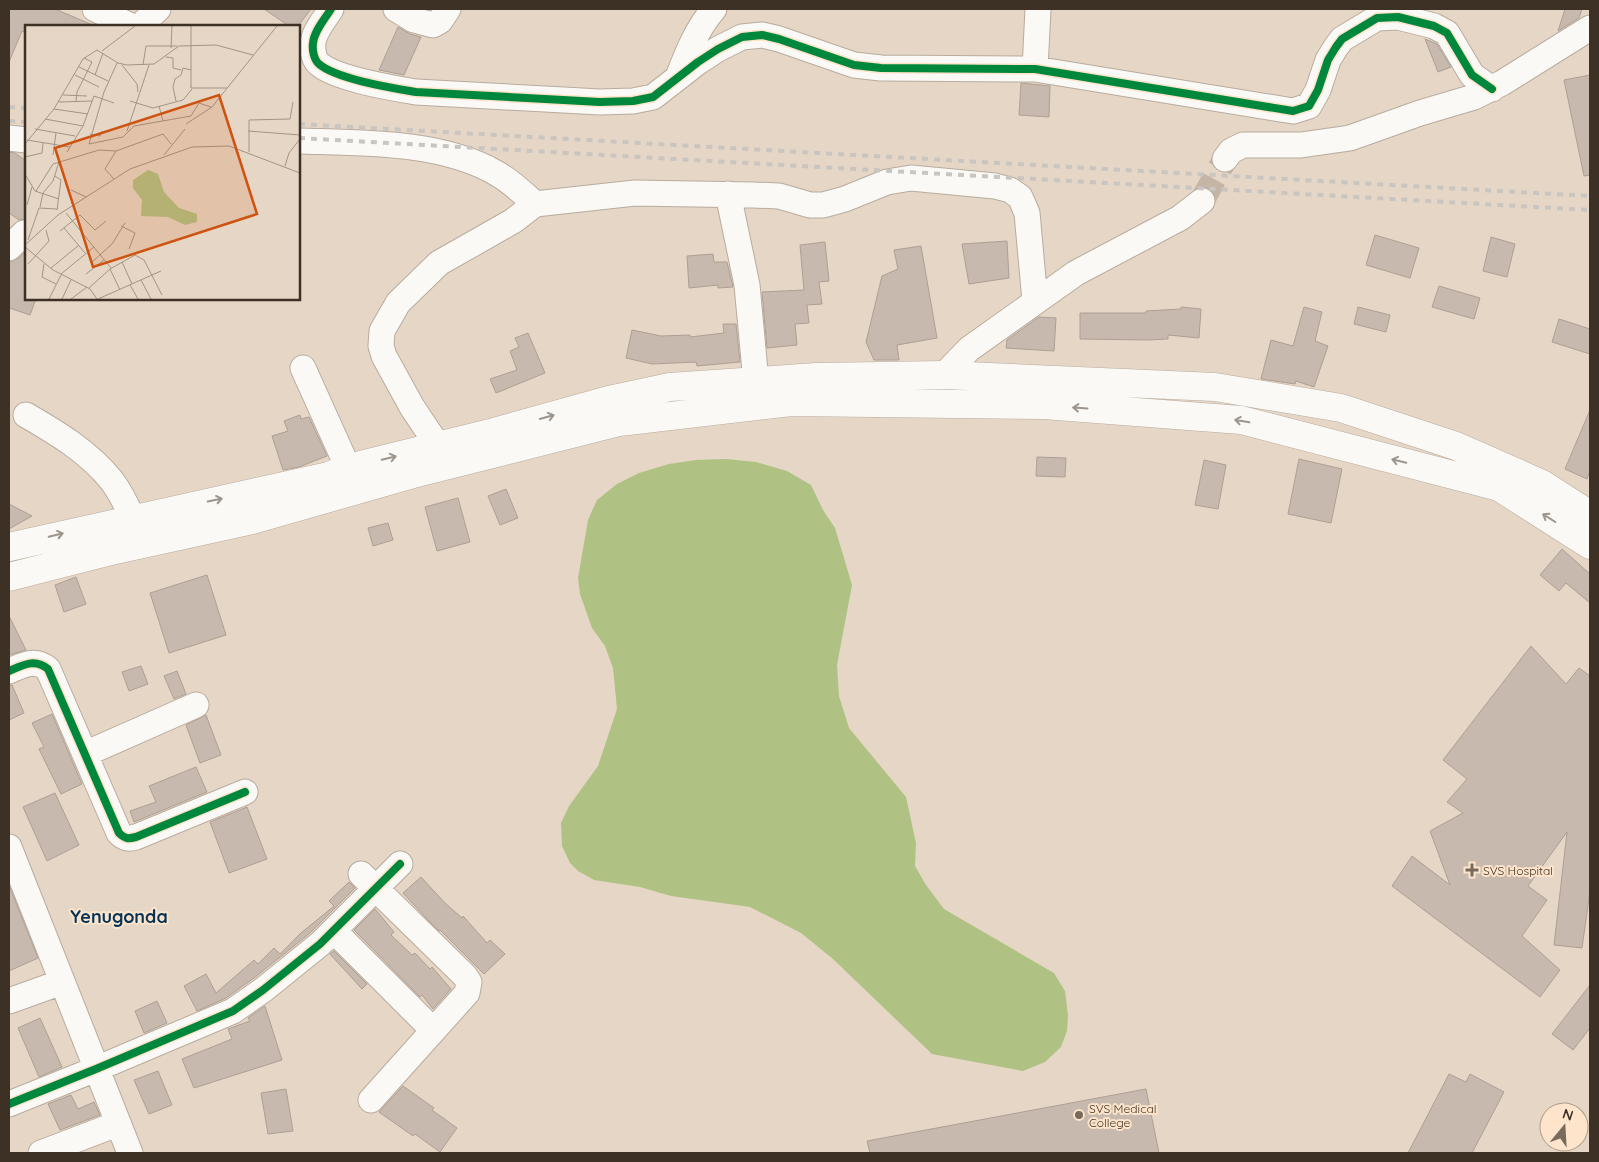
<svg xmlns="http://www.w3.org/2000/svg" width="1599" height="1162" font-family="Quicksand,sans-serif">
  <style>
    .water { fill: #afc284 }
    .building { fill: #c8b9ae; stroke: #ad9f94 }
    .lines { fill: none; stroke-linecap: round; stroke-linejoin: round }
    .minor-tunnel { stroke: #c4b5a5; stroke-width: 25; stroke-dasharray: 25 12; stroke-linecap: butt }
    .minor-casing { stroke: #b8ac9e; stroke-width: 27 }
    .highway-casing { stroke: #b8ac9e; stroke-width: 29 }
    .minor { stroke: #fbf9f6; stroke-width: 25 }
    .highway { stroke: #fbf9f6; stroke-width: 28 }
    .rail { stroke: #c9c5c1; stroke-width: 4; stroke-dasharray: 6 6; stroke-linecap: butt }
    .cycleway-casing { stroke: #fde4cb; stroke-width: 11 }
    .cycleway { stroke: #00873e; stroke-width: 8 }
    .oneway { stroke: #9c958d }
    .poi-dot { fill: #786b5c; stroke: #fde4cb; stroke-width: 2 }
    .labels { text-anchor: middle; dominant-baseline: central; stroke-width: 4; stroke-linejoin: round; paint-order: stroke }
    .poi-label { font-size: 12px; fill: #3c3124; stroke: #fde4cb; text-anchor: start }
    .district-label { font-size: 18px; font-weight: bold; fill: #033357; stroke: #fde4cb }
    .inset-road { fill: none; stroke: #a29485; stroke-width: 1 }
    .view { fill: #ce5310; fill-opacity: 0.15; stroke: #ce5310; stroke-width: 2.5 }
    .inset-edge { fill: none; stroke: #3c3124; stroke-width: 2.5 }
  </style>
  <rect width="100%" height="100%" fill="#e6d6c5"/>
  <path class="water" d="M726 459 756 462 787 471 811 485 823 510 835 528 852 585 837 665 839 696 849 728 906 797 916 843 915 866 926 885 944 909 1054 973 1065 991 1068 1015 1067 1031 1061 1047 1045 1062 1023 1071 932 1054 833 959 801 933 750 907 671 896 640 887 594 880 578 871 570 863 562 846 561 823 569 806 598 766 617 709 613 668 605 646 592 628 580 594 578 578 588 520 597 500 617 484 639 473 669 464 696 460Z"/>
  <path class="building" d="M9 9H55L95 26H26V33L22 31 9 62Z
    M264 9H311L298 26H289Z
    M1565 9H1582L1579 18 1558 31Z
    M398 27 410 34 421 37 404 75 379 70Z
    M1425 39 1437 44 1451 67 1438 72Z
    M1590 75V175L1584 176 1564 80Z
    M1021 83 1050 86 1049 117 1019 115Z
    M9 152 15 153 26 161V219L19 220 9 213Z
    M1375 235 1419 248 1410 278 1366 265Z
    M1491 237 1515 244 1507 277 1483 271Z
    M1007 241 1009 278 969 284 962 244Z
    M825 242 829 281 819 282 822 304 807 305 809 323 795 324 797 345 767 348 762 292 804 290 800 245Z
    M921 246 937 338 897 345 899 360H874L866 342 882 276 898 269 894 250Z
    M26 251V299H36L30 315 9 308V262L19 258Z
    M713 254 714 262H727L733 287 718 288V285L689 288 687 256Z
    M1439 286 1480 298 1474 319 1432 307Z
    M1181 307 1201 309 1199 338 1168 335V339L1148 340 1080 339V313H1146V311L1181 309Z
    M1304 307 1322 312 1315 341 1328 346 1314 387 1296 381 1295 384 1261 379 1271 340 1293 346Z
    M1358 307 1390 315 1386 332 1354 324Z
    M1039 317 1056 318 1054 351 1006 348 1007 340Z
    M1559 319 1590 329V354L1552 342Z
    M723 324H736L740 362 697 366 696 362 652 364 626 358 632 330 661 336 690 335V337L724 333Z
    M528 333 545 373 496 393 490 379 517 370 510 351 519 347 515 338Z
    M1590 410V471L1587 479 1565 469Z
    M300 415 301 419 309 417 327 456 299 467 283 470 272 436 288 431 284 421Z
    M1037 457 1066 458 1065 477 1036 476Z
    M1299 459 1342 469 1331 523 1288 514Z
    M1204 460 1226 465 1218 509 1195 505Z
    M506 489 518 518 500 525 488 496Z
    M458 498 470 542 437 551 425 507Z
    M9 504 32 516 9 529Z
    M388 523 393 540 373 546 368 528Z
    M1562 549 1590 574V603L1566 583 1559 591 1540 575Z
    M207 575 226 635 169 653 150 593Z
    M76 577 86 604 64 612 55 585Z
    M9 616 26 650 9 655Z
    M1531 646 1566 684 1579 668 1590 676V891L1582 948 1554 945 1567 832 1528 886 1547 900 1522 936 1560 970 1540 997 1392 886 1412 856 1450 885 1430 831 1463 813 1447 802 1467 779 1443 760Z
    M141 666 148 684 129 691 122 672Z
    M177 671 186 694 174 699 164 676Z
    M9 685H12L24 713 9 720Z
    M52 714 82 784 61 794 39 749 44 747 32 723Z
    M206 715 221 755 200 763 186 725Z
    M196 767 207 792 134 822 130 811 156 802 149 786Z
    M55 793 79 845 47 861 23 807Z
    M247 807 267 859 229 873 210 822Z
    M421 877 445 903 462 918 463 916 487 943 490 940 505 954 484 974 440 930 439 931 428 920 403 893Z
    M349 882 355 888 310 933 254 978 226 998 197 1011 184 986 206 974 216 993 254 960 258 964 274 948 280 954 301 933 334 906 329 901Z
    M9 885 38 958 9 971Z
    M375 909 394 932 391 935 412 955 415 953 430 969 432 967 451 989 433 1009 422 995 420 997 354 930Z
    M334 951 367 984 362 989 330 954Z
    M1590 985V1028L1573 1050 1552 1034Z
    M157 1001 167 1023 144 1033 135 1011Z
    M265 1006 282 1060 194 1088 182 1059 232 1039 228 1029 250 1021 248 1018Z
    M40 1018 62 1067 39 1077 18 1028Z
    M158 1071 172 1105 149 1114 134 1080Z
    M1449 1074 1466 1082 1470 1074 1504 1092 1472 1153H1408Z
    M403 1086 434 1108 432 1110 457 1128 440 1152 415 1134 413 1136 379 1112Z
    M286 1089 293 1131 268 1134 261 1093Z
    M1146 1089 1159 1153H870L867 1141Z
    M71 1095 78 1109 94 1102 100 1115 60 1130 48 1104Z"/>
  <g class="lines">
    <path class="minor-tunnel" d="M1202 201 1225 159"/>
    <defs>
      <path id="minor" d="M95 9 131 26
        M331 9C325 19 314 31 313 43 312 50 314 60 319 64 336 79 393 88 416 92L600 102 633 101 653 97 698 62 718 49 742 37 762 35 779 39 854 65 881 68 1035 69 1293 111 1309 106 1318 90 1328 60 1336 47 1342 39 1377 18 1398 17 1434 26 1447 33 1472 75 1492 89
        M396 9 414 20 433 25 440 21 448 9
        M140 26 158 9
        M1035 69 1038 9
        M678 77C687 54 697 28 714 9
        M9 138 26 140
        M299 141C361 143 441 141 496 173 511 181 523 193 535 204
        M1225 159 1231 151 1243 145H1301L1350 138 1420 113 1474 97 1502 83 1590 28
        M728 194 747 285 756 382
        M9 248 24 233
        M303 368 348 468
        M944 375 969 349 1076 273 1180 218 1202 201
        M26 415C57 433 89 452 112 481 121 493 127 506 133 519
        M438 446 412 407 384 356 381 346 382 331 398 303 439 263 513 221 535 204 635 193 753 195 779 196 810 205H823L845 199 887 182 911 178 995 186 1010 190 1020 197 1027 213 1035 301
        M9 671C23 665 35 658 48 669L119 833C125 839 128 839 136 837L245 792
        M85 754 196 705
        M9 847 130 1153
        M361 874 465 976 469 982 467 993 371 1100
        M334 931 433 1030
        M9 1001 62 982
        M9 1104 96 1069 233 1011 263 990 320 944 400 864
        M41 1153 117 1124"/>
      <path id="highway" d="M9 547 329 476 348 468 494 432 609 400 670 387 816 377 944 375 1215 387 1341 408 1456 446 1542 484 1590 515
        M9 577 115 550 252 520 413 474 619 422 791 402 1044 405 1241 420 1499 487 1590 545"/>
    </defs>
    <use href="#minor" class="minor-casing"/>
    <use href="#highway" class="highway-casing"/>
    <use href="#minor" class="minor"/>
    <use href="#highway" class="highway"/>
    <path class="rail" d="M9 107 26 108
      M9 121 26 122
      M299 124 1590 196
      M299 138 1590 210"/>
    <defs>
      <path id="cycleway" d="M331 9C325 19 314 31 313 43 312 50 314 60 319 64 336 79 393 88 416 92L600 102 633 101 653 97 698 62 718 49 742 37 762 35 779 39 854 65 881 68 1035 69 1293 111 1309 106 1318 90 1328 60 1336 47 1342 39 1377 18 1398 17 1434 26 1447 33 1472 75 1492 89
        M9 671C23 665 35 658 48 669L119 833C125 839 128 839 136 837L245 792
        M9 1104 96 1069 233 1011 263 990 320 944 400 864"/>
    </defs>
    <use href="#cycleway" class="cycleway-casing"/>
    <use href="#cycleway" class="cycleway"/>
  </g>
  <defs><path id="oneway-shaft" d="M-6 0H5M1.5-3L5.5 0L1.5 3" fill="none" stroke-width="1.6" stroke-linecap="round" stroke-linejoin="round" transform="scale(1.25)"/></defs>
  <g class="oneway">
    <use href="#oneway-shaft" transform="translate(1080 408) rotate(-176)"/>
    <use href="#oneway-shaft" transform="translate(547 417) rotate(-16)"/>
    <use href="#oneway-shaft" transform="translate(1242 421) rotate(-170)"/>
    <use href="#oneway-shaft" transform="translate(389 458) rotate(-14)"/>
    <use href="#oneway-shaft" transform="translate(1399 461) rotate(-166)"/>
    <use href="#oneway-shaft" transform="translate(215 500) rotate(-12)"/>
    <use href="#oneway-shaft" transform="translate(1549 518) rotate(-148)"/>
    <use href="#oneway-shaft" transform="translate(56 535) rotate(-13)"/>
  </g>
  <g class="poi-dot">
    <path d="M1469.5 862.5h5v5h5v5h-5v5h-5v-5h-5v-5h5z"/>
    <circle cx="1079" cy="1115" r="5"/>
  </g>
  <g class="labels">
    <g class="poi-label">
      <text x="1483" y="870">SVS Hospital</text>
      <text x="1089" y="1108">SVS Medical<tspan x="1089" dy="14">College</tspan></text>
    </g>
    <g class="district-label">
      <text x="119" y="916">Yenugonda</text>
    </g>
  </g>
  <g transform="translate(25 25)">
    <rect width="275" height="275" fill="#e6d6c5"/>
    <path d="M123 145 133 149 139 167 154 183 172 189V197L160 200 143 192 116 191 117 175 108 163V155Z" fill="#afc284"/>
    <path class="inset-road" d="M166 1V63H202M146 23 147 1M77 26 110 1M141 32 148 33V43L156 45M92 38 79 67 64 119 98 112 109 101 166 91 174 78 186 82M97 40 112 59 113 67M118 40 121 21H152M54 42 83 56M50 50 74 62M70 50 78 28M38 70 62 71M51 76 52 67 67 37 59 33M105 76 128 83 158 75 167 64M151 76 148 62 150 54 156 50 158 43 166 45M34 77 67 76M134 81 138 96M29 84 63 89M20 94 58 101M161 99 187 82 252 1M10 104 50 111M102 106 124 40M223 106 275 110M65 109 75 111 77 106M2 115 45 122M0 119 29 84 58 34 72 25 93 38 102 40 129 39 154 21 191 20 228 30M42 127 58 101 69 71 89 78M224 127V95L265 94 268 77M28 130 31 108M139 130 160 104M0 132 17 128 18 118M260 141 264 128 275 114M0 149 10 166 34 174M30 151 36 155 32 185M89 154 80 144 91 126 138 109 146 119M46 165 61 172M11 166 28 139 74 125 91 126M2 180 7 162M15 182 18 168 28 156 34 137M41 188 86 243M96 201 110 208 104 224M39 203 60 228M35 206 55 190 70 205 81 196M3 215 14 183 32 184M0 220 33 190 105 144 167 122 204 121 275 148M0 222 28 245 65 264 72 274M97 237 107 259M66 238 87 219 100 198M3 239 24 216 21 205M19 239 17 252 31 259M26 243 54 220M85 244 95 265M36 249 69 222M61 249 79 235M116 255 126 274M105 260 113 274M64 263 85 244 110 230 119 235 137 270M24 274 36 250M37 274 46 255M46 274 62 262M73 274 136 246"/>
    <path class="view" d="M194 70 232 189 68 242 30 123Z"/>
    <rect width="275" height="275" class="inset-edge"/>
  </g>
  <rect width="1599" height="1162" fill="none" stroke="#3c3124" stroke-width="20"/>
  <g transform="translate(1564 1127) rotate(18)"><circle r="24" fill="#fde4cb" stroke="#b09c88"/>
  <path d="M0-4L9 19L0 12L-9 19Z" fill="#786b5c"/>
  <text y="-8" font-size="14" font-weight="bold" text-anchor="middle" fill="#3c3124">N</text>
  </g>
</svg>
